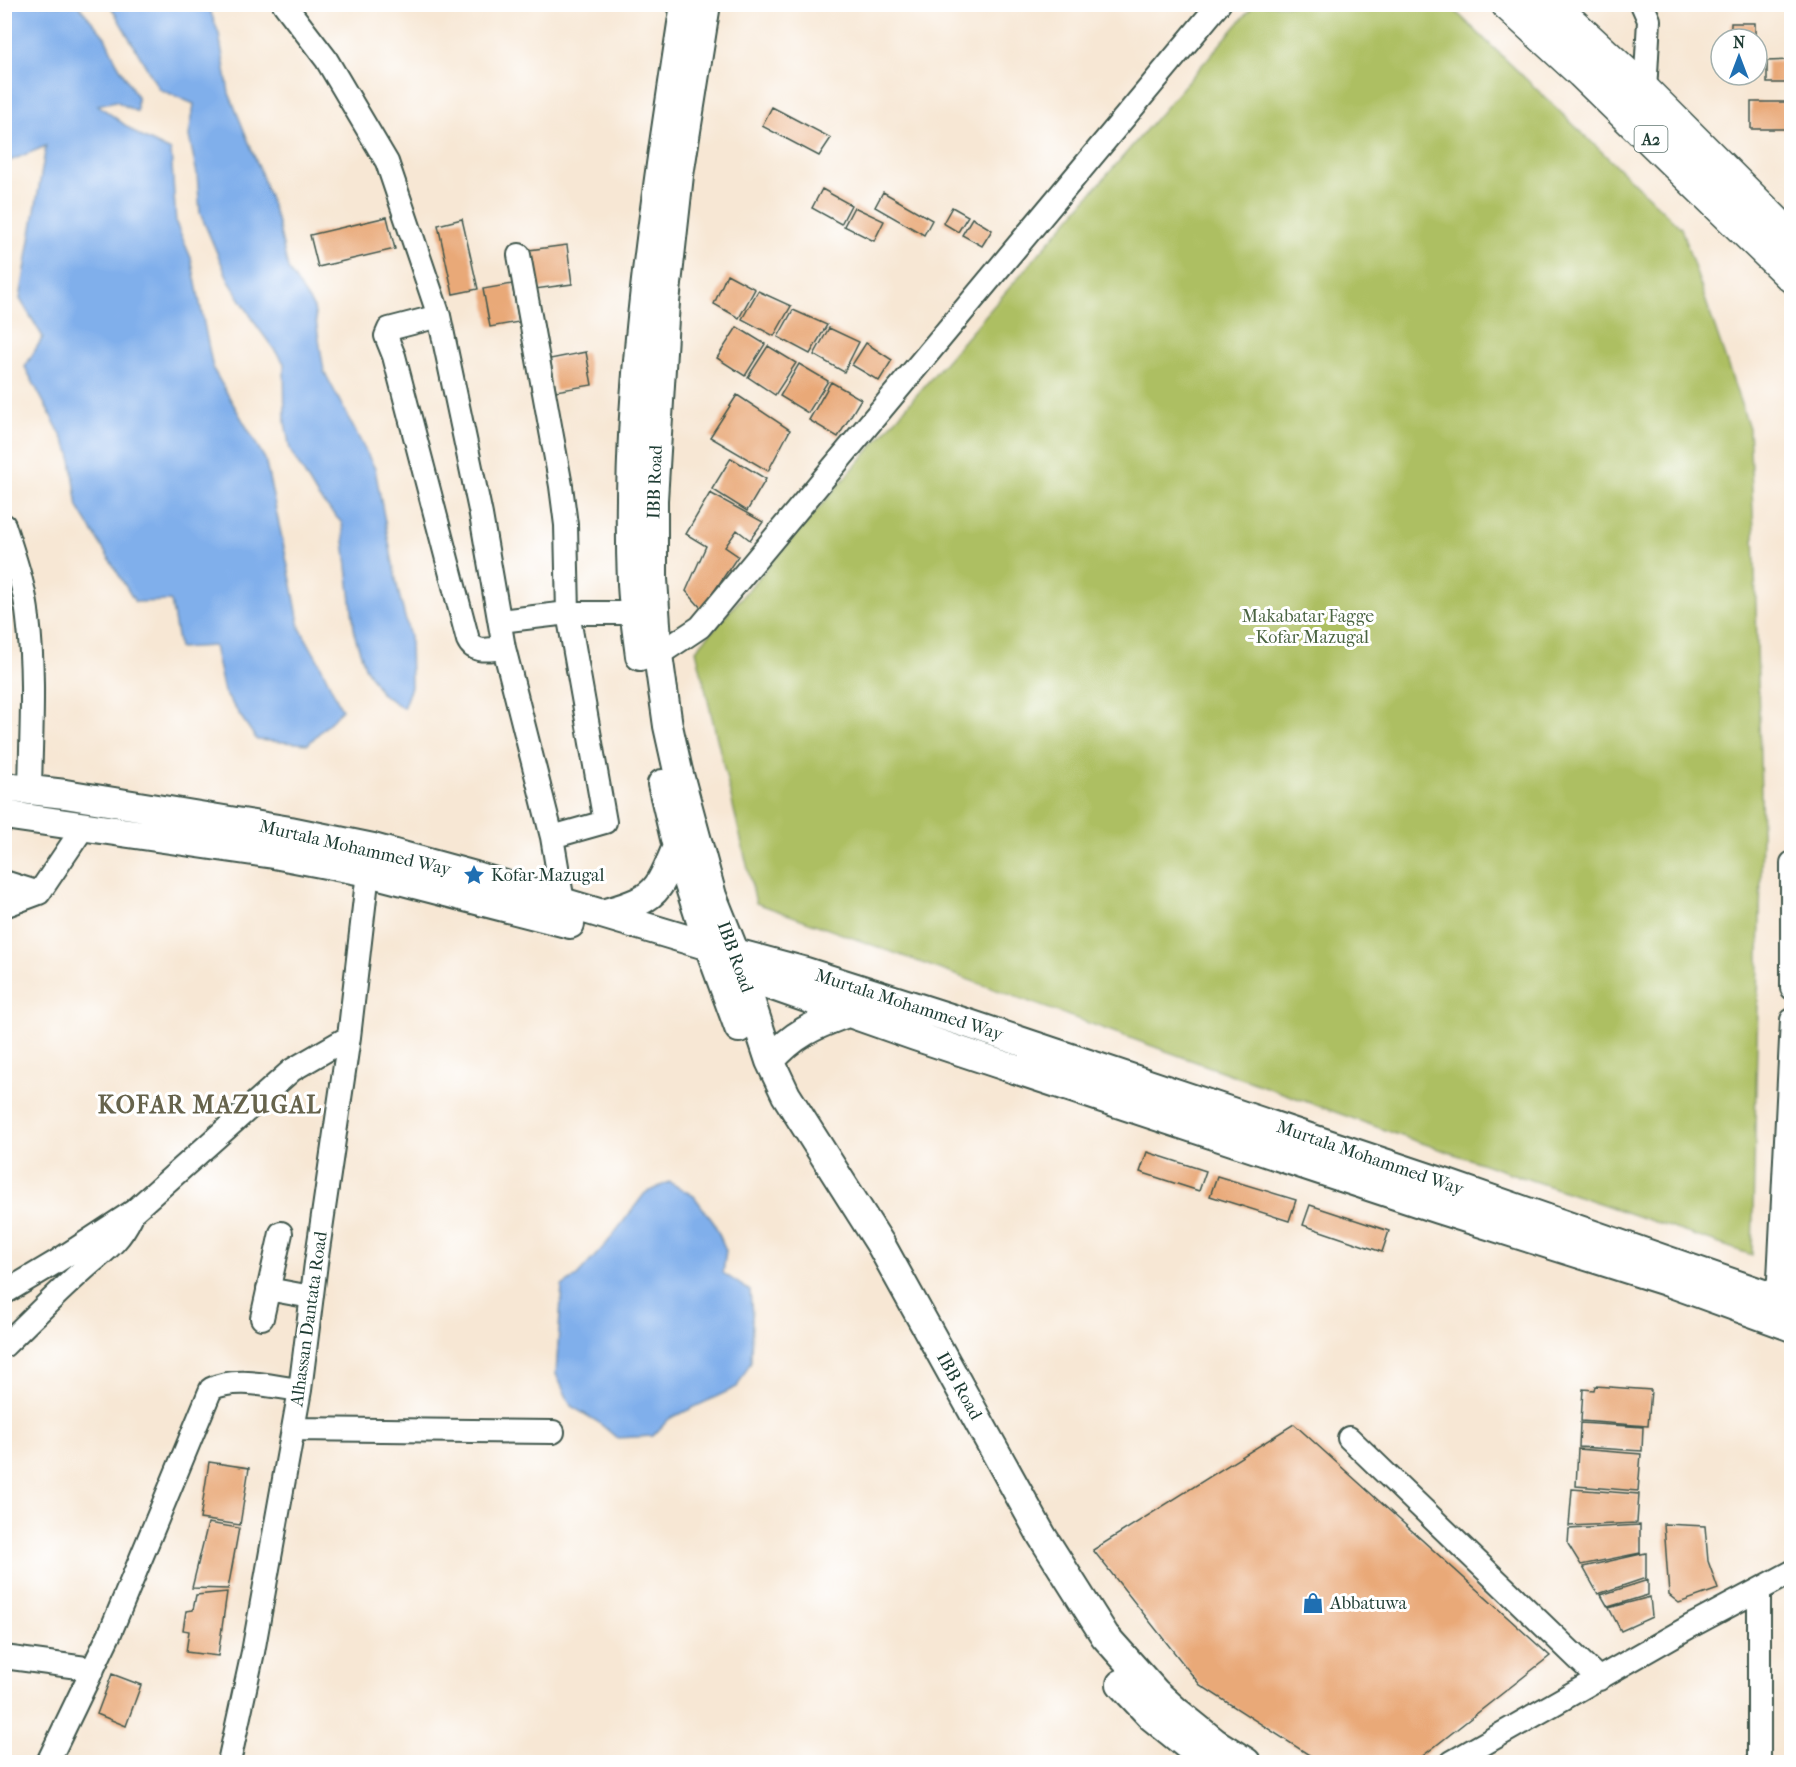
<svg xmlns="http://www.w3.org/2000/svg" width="1796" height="1767" font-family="'IM FELL French Canon',serif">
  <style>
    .green { fill: #adbf62; stroke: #667e4b; stroke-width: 1.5 }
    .water { fill: #80afeb; stroke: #507690; stroke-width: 1.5 }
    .building { fill: #e9a978 }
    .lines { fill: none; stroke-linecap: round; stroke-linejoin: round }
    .minor-casing { stroke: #3f564c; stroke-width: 26 }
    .major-casing { stroke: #3f564c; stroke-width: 32 }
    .highway-casing { stroke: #3f564c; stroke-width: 36 }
    .minor { stroke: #fff; stroke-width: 22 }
    .major { stroke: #fff; stroke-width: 28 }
    .highway { stroke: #fff; stroke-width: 33 }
    .labels { text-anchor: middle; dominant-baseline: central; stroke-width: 6; stroke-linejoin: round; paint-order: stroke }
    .shield { fill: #fff; stroke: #627771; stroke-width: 1.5 }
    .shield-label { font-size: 16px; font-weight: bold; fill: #1f3d34 }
    .street-label { font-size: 18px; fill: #1f3d34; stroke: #fff }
    .park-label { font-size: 18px; fill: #4a6442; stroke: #fff }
    .poi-label { font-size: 18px; fill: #1f3d34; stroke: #fff; text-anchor: start }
    .district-label { font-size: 24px; font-weight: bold; letter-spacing: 1.5px; fill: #66634c; stroke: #fff }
  </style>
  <rect width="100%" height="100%" fill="#fff"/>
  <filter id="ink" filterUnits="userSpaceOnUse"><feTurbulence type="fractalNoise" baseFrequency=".0167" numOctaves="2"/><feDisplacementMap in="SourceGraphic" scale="12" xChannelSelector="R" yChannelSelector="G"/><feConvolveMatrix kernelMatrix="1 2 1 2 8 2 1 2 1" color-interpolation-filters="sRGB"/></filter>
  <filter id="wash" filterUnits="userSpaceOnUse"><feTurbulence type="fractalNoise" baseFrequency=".008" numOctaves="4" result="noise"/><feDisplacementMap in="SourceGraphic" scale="24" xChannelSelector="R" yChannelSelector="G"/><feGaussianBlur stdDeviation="1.35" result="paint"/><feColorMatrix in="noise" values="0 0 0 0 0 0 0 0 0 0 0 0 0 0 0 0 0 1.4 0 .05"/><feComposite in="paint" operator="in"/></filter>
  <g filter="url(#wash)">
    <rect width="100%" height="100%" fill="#f7e7d4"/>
    <path class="green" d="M1254 5H1449L1681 228 1749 428 1754 531 1762 833 1752 1255 1410 1139 756 903 696 650Z"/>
    <path class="water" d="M5 4 78 5 105 37 116 61 137 97V112L116 101 98 105 140 136 171 151 176 223 191 258 213 369 265 459 292 585 300 628 319 662 342 710 308 744 257 740 224 692 214 646 179 648 171 601 135 602 78 507 70 452 25 367 43 337 20 299 46 146 5 163Z
      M110 5H208L219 34 229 93 260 170 278 223 288 269 314 308 324 371 375 469 398 590 410 637 411 687 403 708 381 693 365 667 355 636 342 523 318 497 290 450 285 422 284 363 257 326 229 281 200 213 197 174 189 136 194 104 159 89Z
      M669 1182 694 1196 714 1223 726 1250 723 1273 750 1291 752 1316 751 1361 737 1387 669 1419 653 1436 617 1438 598 1422 571 1406 556 1374 562 1286 577 1276 607 1243 645 1193Z"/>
    <g id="blocks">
      <path class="building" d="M1731 23H1755V39H1731Z
        M1792 60V83H1767V61Z
        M1751 102H1792V129H1751Z
        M772 107 831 138 819 156 762 126Z
        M822 189 851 205 841 224 812 208Z
        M883 192 932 220 924 235 875 207Z
        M854 207 884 221 874 241 844 226Z
        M952 207 968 216 958 232 943 223Z
        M387 217 395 249 318 267 310 235Z
        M972 218 992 230 982 246 962 235Z
        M462 219 478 289 453 294 438 225Z
        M567 245 572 284 535 289 529 250Z
        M727 274 755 289 739 318 714 304Z
        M512 284 519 322 490 327 483 289Z
        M758 291 791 306 774 336 742 319Z
        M793 310 827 325 810 354 778 337Z
        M737 327 765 344 745 376 717 358Z
        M829 328 859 342 844 372 814 355Z
        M866 343 892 360 879 381 852 365Z
        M768 346 796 363 775 395 748 377Z
        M586 352 592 385 556 391 550 359Z
        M799 364 828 381 808 413 780 396Z
        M831 382 861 399 838 437 809 420Z
        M737 395 790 430 768 471 710 437Z
        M731 458 766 479 747 511 712 489Z
        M710 493 763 522 750 540 737 530 725 547 738 556 702 609 686 591 706 546 686 534Z
        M1147 1152 1206 1171 1199 1191 1140 1172Z
        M1217 1176 1296 1200 1289 1221 1210 1196Z
        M1310 1205 1389 1231 1382 1252 1303 1225Z
        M1595 1386 1651 1390 1648 1426 1581 1421 1583 1389 1594 1390Z
        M1580 1423 1643 1427 1642 1451 1579 1447Z
        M1294 1424 1550 1656 1415 1762H1320L1200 1685 1093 1550Z
        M1578 1449 1641 1454 1638 1491 1576 1486Z
        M209 1462 249 1468 240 1525 200 1519Z
        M1572 1489 1639 1494 1637 1523 1569 1526Z
        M208 1523 239 1528 228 1589 192 1588Z
        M1664 1524 1705 1526 1708 1561 1718 1589 1679 1603 1669 1595Z
        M1640 1525V1553L1581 1565 1568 1544 1569 1529Z
        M1646 1553V1578L1598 1594 1583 1567Z
        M1648 1580V1595L1608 1607 1601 1595Z
        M227 1592 218 1656 186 1652 189 1631 183 1630 186 1611 193 1610 196 1595Z
        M1650 1597 1652 1617 1621 1631 1609 1608Z
        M112 1674 141 1685 126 1726 97 1714Z"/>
    </g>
  </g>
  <g filter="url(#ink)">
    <use href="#blocks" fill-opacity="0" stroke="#3f564c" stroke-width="1.5"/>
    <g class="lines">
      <defs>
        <path id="minor" d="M284 4 326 59 387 162 439 316 481 515 504 648 552 837 563 902
          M1642 4 1649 20 1645 92
          M519 255 561 486 566 525 568 613 605 822 552 837
          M439 316 389 329 386 336 394 356 468 640C474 654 490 649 504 648
          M4 525C14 556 25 587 28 619 35 674 31 734 30 789
          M500 621 568 613H635
          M658 655 700 627 1219 4
          M1792 863V988
          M4 882 39 893
          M4 906 39 893 85 825
          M268 1289 311 1297
          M4 1293 56 1262 134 1211 292 1070 349 1037
          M1778 1299 1792 1020
          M262 1318 281 1233
          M4 1346C30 1321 55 1295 82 1271 103 1252 118 1244 131 1217
          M293 1429 553 1432
          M1349 1438 1599 1679
          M1759 1590V1762
          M4 1657 93 1669
          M48 1762 110 1633 211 1389C237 1376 272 1387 300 1390
          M229 1762 253 1652 300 1390 316 1263 349 1037 368 872 371 858
          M1452 1762 1689 1627 1792 1572"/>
        <path id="major" d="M706 4 679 175 665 302 653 500V579L658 655 668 726 678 771 712 896 734 951 770 1061 786 1095 881 1245 1042 1536 1105 1636 1155 1692 1178 1713 1214 1742 1246 1762
          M640 656C637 632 633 607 632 583 624 389 656 196 685 4
          M662 784 677 847 709 946 739 1028
          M4 787 65 794 290 831 373 848 475 876 709 946 806 972 966 1023 1447 1184 1792 1304
          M4 815 274 854 368 872 570 924
          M603 914C622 908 646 903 658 886 666 875 671 860 677 847
          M730 971 915 1036 1438 1209 1666 1281 1792 1327
          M770 1061C793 1034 814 1025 847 1013
          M1121 1684 1151 1716 1208 1762"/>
        <path id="highway" d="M1508 4 1582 72 1792 276
          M1550 4 1645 92 1792 239"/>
      </defs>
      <use href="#minor" class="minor-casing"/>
      <use href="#major" class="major-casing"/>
      <use href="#highway" class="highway-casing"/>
      <use href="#minor" class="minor"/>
      <use href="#major" class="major"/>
      <use href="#highway" class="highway"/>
    </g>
  </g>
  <defs>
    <symbol id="sight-bare" viewBox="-9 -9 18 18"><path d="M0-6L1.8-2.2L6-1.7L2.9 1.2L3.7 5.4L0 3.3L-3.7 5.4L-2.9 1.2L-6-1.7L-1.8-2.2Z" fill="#1f6fb2" stroke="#fff" stroke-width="2.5" paint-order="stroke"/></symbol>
    <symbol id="shop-bare" viewBox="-9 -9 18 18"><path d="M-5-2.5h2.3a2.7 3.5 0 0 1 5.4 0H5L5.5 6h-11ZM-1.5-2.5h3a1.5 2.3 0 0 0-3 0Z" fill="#1f6fb2" stroke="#fff" stroke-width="2.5" paint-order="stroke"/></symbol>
  </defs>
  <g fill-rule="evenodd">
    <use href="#sight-bare" x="459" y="860" width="30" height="30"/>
    <use href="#shop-bare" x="1298" y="1588" width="30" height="30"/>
  </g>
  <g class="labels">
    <rect class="shield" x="1634.5" y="126" width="33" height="26" rx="4.5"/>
    <g class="shield-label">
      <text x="1651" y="139">A2</text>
    </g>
    <g class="street-label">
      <text transform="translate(655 482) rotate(-88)">IBB Road</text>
      <text transform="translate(355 848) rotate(13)">Murtala Mohammed Way</text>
      <text transform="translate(735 957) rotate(70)">IBB Road</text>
      <text transform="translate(909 1005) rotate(18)">Murtala Mohammed Way</text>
      <text transform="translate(1370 1158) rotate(19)">Murtala Mohammed Way</text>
      <text transform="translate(309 1319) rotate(-82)">Alhassan Dantata Road</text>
      <text transform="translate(959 1386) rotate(61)">IBB Road</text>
    </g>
    <g class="park-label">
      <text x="1308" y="616">Makabatar Fagge<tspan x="1308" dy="21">- Kofar Mazugal</tspan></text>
    </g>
    <g class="poi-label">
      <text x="491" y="875">Kofar Mazugal</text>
      <text x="1330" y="1603">Abbatuwa</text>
    </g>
    <g class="district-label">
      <text x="210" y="1105">KOFAR MAZUGAL</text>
    </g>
  </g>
  <rect width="1796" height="1767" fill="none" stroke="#fff" stroke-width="24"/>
  <g transform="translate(1739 57)"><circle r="28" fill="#ffffff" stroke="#a5b1ae" stroke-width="1.5"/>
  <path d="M0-4.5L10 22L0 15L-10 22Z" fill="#1f6fb2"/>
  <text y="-9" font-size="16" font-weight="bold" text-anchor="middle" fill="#1f3d34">N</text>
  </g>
</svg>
